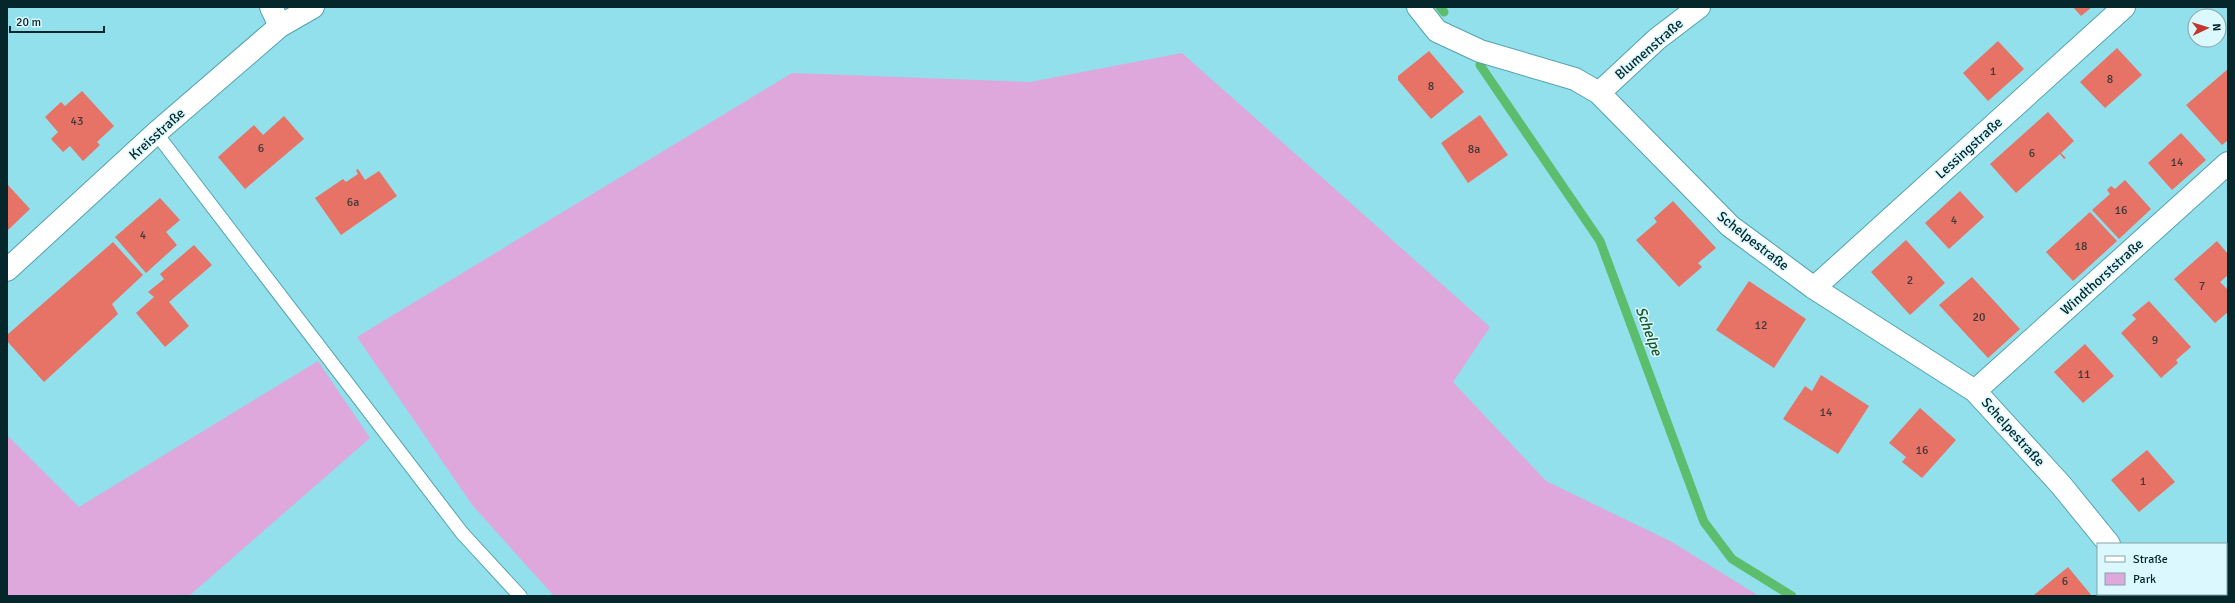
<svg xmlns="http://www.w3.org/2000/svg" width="2235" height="603" font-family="Signika,sans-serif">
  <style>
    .green { fill: #dea8dc }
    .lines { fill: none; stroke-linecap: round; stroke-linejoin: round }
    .stream { stroke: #5cbd6d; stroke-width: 9 }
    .building { fill: #e77266 }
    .service-casing { stroke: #54a2ad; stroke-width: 15 }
    .minor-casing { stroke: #54a2ad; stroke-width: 24 }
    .service { stroke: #fff; stroke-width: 13 }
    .minor { stroke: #fff; stroke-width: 22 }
    .labels { text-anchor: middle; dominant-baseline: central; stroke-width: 3; stroke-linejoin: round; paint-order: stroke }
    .number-label { font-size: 12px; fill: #3e3a3a }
    .street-label { font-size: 14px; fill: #05272c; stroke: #daf8fd }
    .water-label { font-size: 15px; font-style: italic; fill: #135825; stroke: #daf8fd }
  </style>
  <rect width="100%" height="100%" fill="#91e0eb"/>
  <path class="green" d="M1182 53 1490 327 1453 382 1546 481 1672 542 1759 596H554L473 506 357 337 792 73 1030 82Z
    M318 361 370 438 189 596H7V435L79 507Z"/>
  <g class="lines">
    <path class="stream" d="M1440 7 1444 12
      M1480 65 1600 241 1704 522 1732 559 1792 596"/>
  </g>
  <path class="building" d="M2073 7H2092L2081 16Z
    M1998 41 2024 69 1988 101 1963 73Z
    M2117 48 2142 75 2105 108 2080 82Z
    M1429 51 1464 92 1431 119 1398 80V76Z
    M2228 69V140L2222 145 2186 105Z
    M82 91 114 126 97 142 100 145 83 161 70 146 63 152 51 139 58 132 45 117 61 102 65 106Z
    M2048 112 2074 141 2061 153 2066 158 2064 159 2060 154 2016 193 1990 164Z
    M1480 115 1508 155 1468 183 1441 143Z
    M284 116 304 139 245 189 218 157 254 125 263 135Z
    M2181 133 2206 160 2172 190 2148 163Z
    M358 169 365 180 379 171 397 196 341 235 315 198 343 179 346 182 358 174 356 170Z
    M2125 180 2151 209 2119 239 2092 210 2110 194 2107 190 2111 186 2115 189Z
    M7 184 30 209 7 231Z
    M1960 191 1984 217 1949 249 1925 223Z
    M160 198 180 220 166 232 177 245 146 273 115 237Z
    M1673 201 1716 248 1698 263 1702 267 1679 287 1636 240 1657 222 1654 218Z
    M2090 212 2117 241 2073 281 2046 252Z
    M1906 240 1945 283 1910 315 1871 272Z
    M2217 241 2228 254V275L2220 282 2228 290V312L2215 323 2174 279Z
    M113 242 143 275 112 304 118 314 44 382 7 341V335Z
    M194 245 212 265 169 302 189 326 165 347 136 313 154 297 148 292 164 279 160 274Z
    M1972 277 2020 329 1988 358 1939 305Z
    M1749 281 1806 319 1774 368 1716 330Z
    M2149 301 2191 347 2176 360 2178 363 2161 378 2121 333 2136 319 2132 315Z
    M2085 344 2114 376 2083 403 2054 372Z
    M1821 375 1869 406 1838 454 1783 419 1805 386 1812 391Z
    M1920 408 1956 440 1922 478 1902 462 1906 457 1889 443Z
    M2147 450 2175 482 2139 512 2111 480Z
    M2068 567 2092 596 2034 595Z"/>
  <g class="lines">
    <defs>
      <path id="service" d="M156 133 462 533 520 596"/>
      <path id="minor" d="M271 7 280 26
        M1418 7 1437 31 1480 51 1575 79 1599 93 1730 226 1814 288 1975 391 2061 485 2109 544
        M1599 93 1657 39 1699 7
        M7 270 156 133 280 26 313 7
        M1814 288 2124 7
        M1975 391 2228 163
        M2150 594 2152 596"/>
    </defs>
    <use href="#service" class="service-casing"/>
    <use href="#minor" class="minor-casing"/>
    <use href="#service" class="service"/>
    <use href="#minor" class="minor"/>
  </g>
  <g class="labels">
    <g class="number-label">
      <text x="1993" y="71">1</text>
      <text x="2110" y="79">8</text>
      <text x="1431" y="86">8</text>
      <text x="77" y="121">43</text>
      <text x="261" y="148">6</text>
      <text x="1474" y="149">8a</text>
      <text x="2032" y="153">6</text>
      <text x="2177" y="162">14</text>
      <text x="353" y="202">6a</text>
      <text x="2121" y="210">16</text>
      <text x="1954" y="220">4</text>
      <text x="143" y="235">4</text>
      <text x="2081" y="246">18</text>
      <text x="1910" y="280">2</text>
      <text x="2202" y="286">7</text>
      <text x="1979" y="317">20</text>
      <text x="1761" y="325">12</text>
      <text x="2155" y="340">9</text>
      <text x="2084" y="374">11</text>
      <text x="1826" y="412">14</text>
      <text x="1922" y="450">16</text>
      <text x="2143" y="481">1</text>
      <text x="2065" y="581">6</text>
    </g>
    <g class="street-label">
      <text transform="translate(1649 49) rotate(-41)">Blumenstraße</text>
      <text transform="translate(157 134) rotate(-42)">Kreisstraße</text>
      <text transform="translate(1969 148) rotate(-42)">Lessingstraße</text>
      <text transform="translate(1753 241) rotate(38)">Schelpestraße</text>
      <text transform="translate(2102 277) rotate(-42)">Windthorststraße</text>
      <text transform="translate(2013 432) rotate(48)">Schelpestraße</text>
    </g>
    <g class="water-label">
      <text transform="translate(1649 331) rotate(70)">Schelpe</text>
    </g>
  </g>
  <rect width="2235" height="603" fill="none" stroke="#05272c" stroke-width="16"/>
  <rect x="2097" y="543" width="130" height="52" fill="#daf8fd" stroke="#85a4a9"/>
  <rect x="2105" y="556" width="20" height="6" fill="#ffffff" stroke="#85a4a9"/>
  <text x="2133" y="563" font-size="12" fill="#05272c">Straße</text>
  <rect x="2105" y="573" width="20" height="12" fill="#dea8dc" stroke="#85a4a9"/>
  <text x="2133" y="583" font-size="12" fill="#05272c">Park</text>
  <g transform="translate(2207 28) rotate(86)"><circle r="19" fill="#daf8fd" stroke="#85a4a9"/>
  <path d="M0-3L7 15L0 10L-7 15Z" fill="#c3352e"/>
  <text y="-6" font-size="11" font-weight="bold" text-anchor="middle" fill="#05272c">N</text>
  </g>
  <path d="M10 26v6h94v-6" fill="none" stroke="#05272c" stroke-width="2"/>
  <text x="16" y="26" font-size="12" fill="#05272c" stroke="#daf8fd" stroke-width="3" paint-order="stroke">20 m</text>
</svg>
